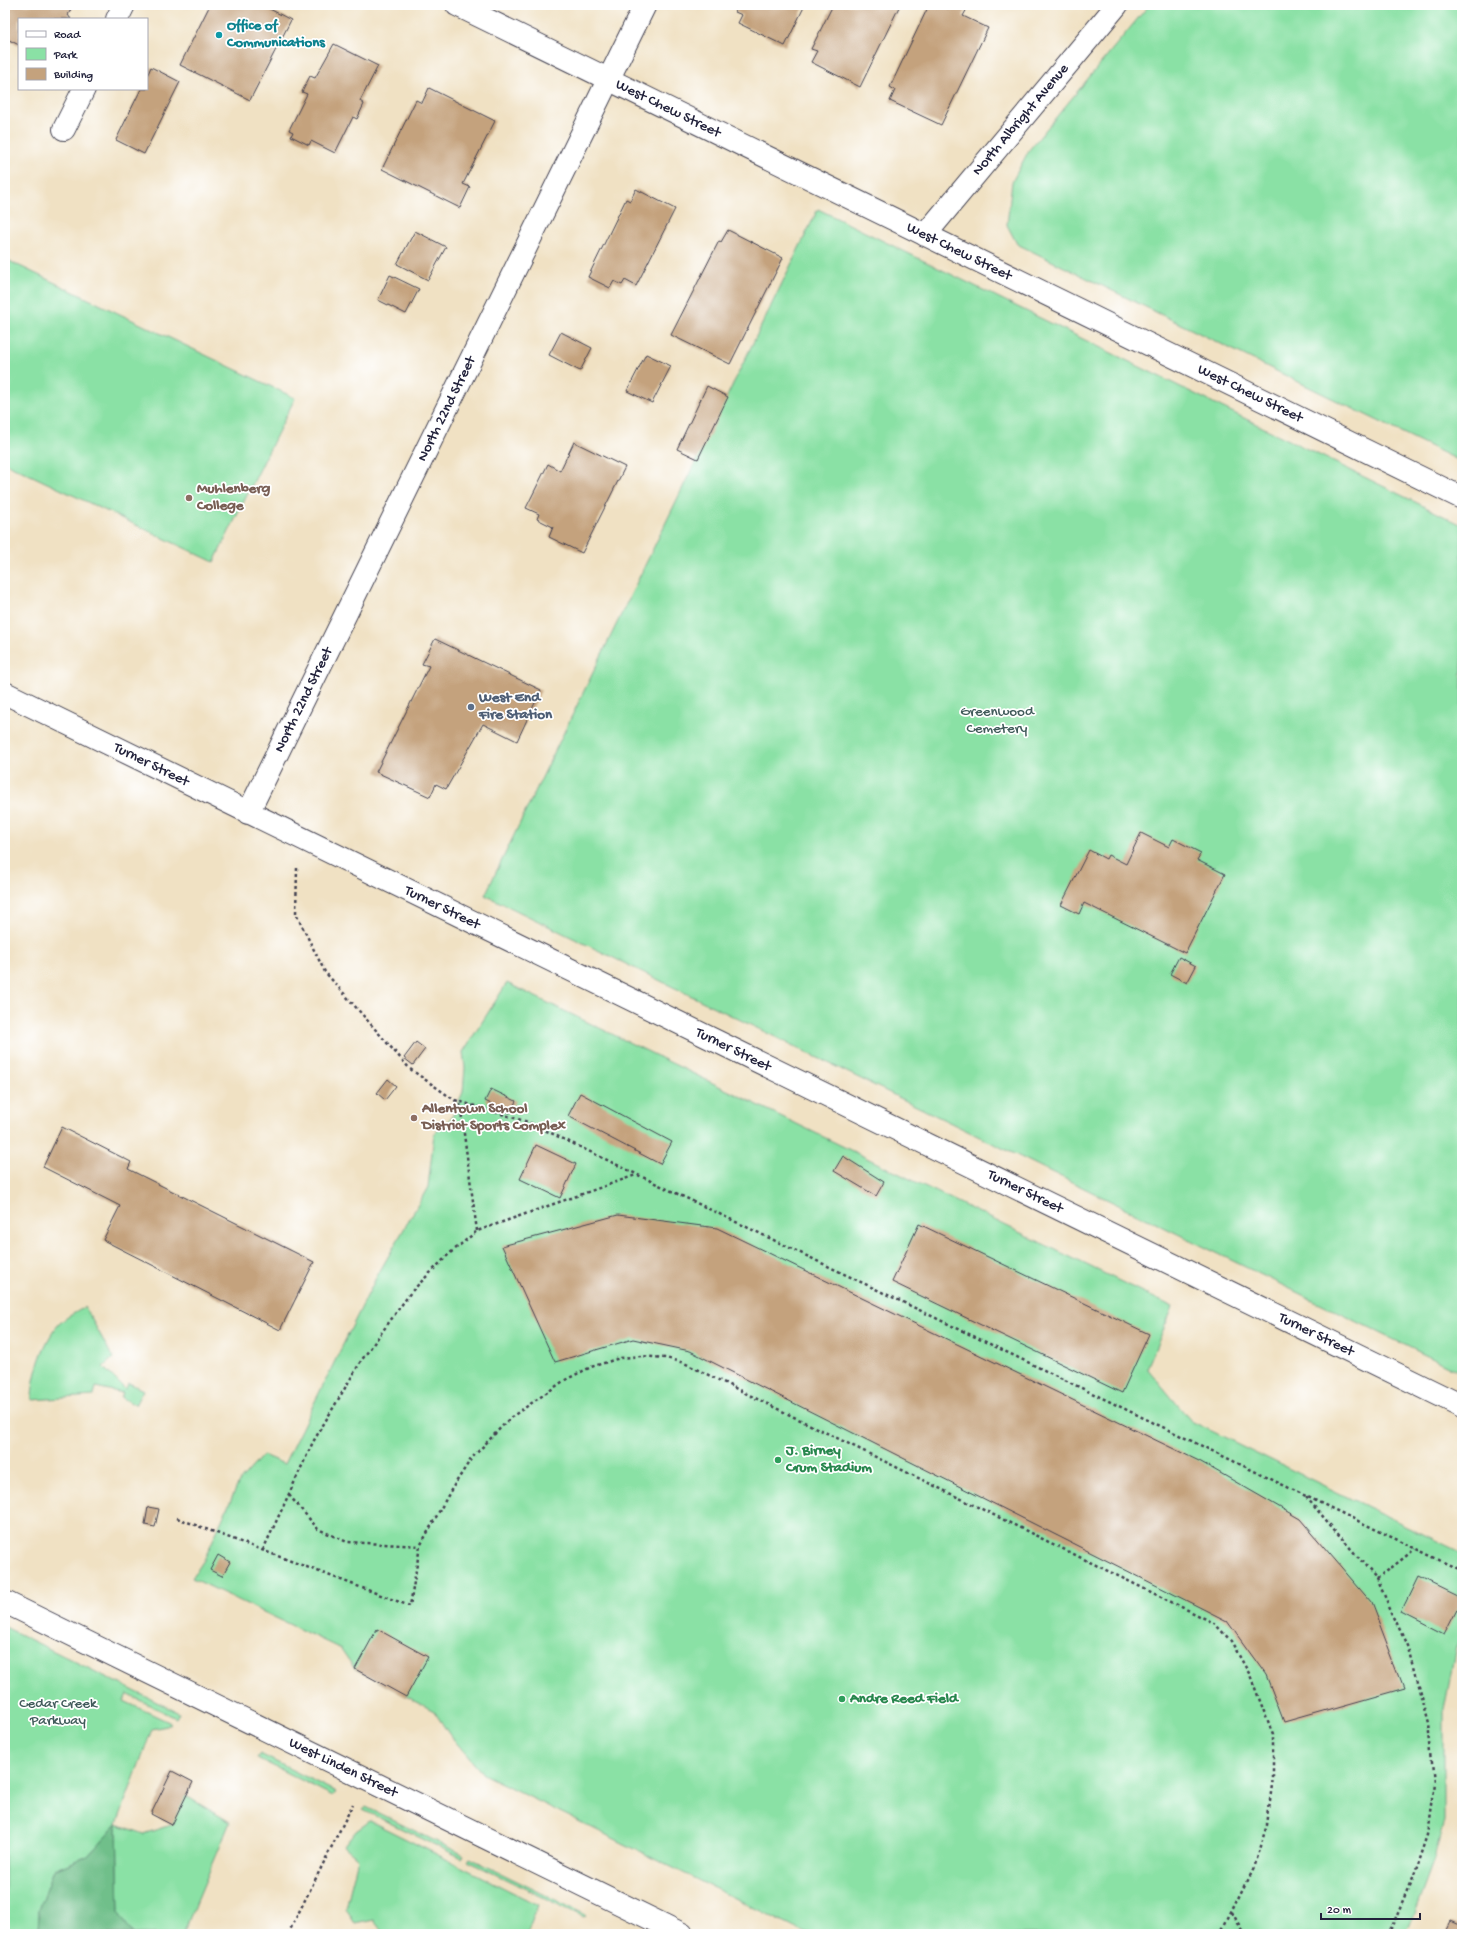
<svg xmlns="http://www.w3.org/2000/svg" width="1467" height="1939" font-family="'Gochi Hand',sans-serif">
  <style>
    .green { fill: #8ae1a5; stroke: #568270 }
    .forest { fill: #6fbf8a; stroke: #487062 }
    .building { fill: #c4a27d }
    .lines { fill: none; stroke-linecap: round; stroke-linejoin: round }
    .minor-casing { stroke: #413f4f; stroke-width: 24 }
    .path { stroke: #413f4f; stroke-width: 2.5; stroke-dasharray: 3 3; stroke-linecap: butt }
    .minor { stroke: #fff; stroke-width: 22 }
    .culture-dot { fill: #0f9aa8; stroke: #fff; stroke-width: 1.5 }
    .education-dot { fill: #8d6e63; stroke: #fff; stroke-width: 1.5 }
    .service-dot { fill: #5c6f8a; stroke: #fff; stroke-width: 1.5 }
    .leisure-dot { fill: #2e9e5b; stroke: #fff; stroke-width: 1.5 }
    .labels { text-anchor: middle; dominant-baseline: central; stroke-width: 3.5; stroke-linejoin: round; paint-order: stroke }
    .culture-label { font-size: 15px; font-weight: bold; fill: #0d838f; stroke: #fff; text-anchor: start }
    .street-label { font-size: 15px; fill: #22223b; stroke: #fff }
    .education-label { font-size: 15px; font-weight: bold; fill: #785e54; stroke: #fff; text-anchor: start }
    .service-label { font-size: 15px; font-weight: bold; fill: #4e5e75; stroke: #fff; text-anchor: start }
    .park-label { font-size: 15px; fill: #415b5b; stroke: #fff }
    .leisure-label { font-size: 15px; font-weight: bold; fill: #27864d; stroke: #fff; text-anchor: start }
  </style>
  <rect width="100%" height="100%" fill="#fff"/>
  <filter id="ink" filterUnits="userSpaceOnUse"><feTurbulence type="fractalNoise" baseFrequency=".025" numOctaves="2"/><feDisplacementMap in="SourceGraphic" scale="8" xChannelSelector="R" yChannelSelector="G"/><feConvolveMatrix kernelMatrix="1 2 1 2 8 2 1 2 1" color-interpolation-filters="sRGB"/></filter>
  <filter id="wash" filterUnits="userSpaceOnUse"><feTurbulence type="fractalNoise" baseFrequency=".012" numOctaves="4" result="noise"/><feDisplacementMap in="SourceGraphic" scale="16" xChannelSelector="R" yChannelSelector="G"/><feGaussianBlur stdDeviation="0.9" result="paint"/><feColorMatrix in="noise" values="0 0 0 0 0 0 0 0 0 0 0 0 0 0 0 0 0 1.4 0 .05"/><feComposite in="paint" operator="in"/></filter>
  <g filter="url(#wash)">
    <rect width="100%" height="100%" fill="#f0e1c3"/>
    <path class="green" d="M1149 5H1462V462L1017 244 1007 225 1012 182 1029 150Z
      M818 209 1462 525V1373L485 895Z
      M5 259 295 398 214 562 5 463Z
      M507 983 1173 1307 1147 1368 1191 1421 1462 1553V1636L1456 1647 1444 1709V1821L1434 1859 1412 1919 1403 1934H807L483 1774 449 1734 434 1711 355 1669 341 1649 192 1578 204 1560 239 1482 263 1455 284 1464 377 1276 428 1187 434 1134 452 1117 463 1092 465 1068 463 1052Z
      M85 1307 113 1358 103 1367 125 1389 129 1383 143 1390 135 1405 121 1397 123 1393 96 1387 94 1396 32 1400C32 1376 44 1339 61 1322 68 1316 77 1312 85 1307Z
      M5 1627 179 1713 176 1718 127 1694 124 1701 171 1723 167 1726 152 1729 117 1824 143 1834 171 1825 186 1796 230 1822 183 1934H133L119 1914 117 1824 88 1856 54 1870 39 1910 38 1934H5Z
      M260 1754 336 1792 333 1796 257 1758Z
      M366 1807 464 1855 462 1858 363 1810Z
      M370 1821 538 1905 527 1934H383L382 1930 374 1920 355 1924 346 1908 358 1858 344 1846 356 1831Z
      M470 1858 586 1915 584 1917 468 1861Z"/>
    <path class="forest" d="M117 1824 119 1914 133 1934H38L39 1910 54 1870 88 1856Z"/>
    <g id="blocks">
      <path class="building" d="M5 5H73L68 15 71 19H19V45L5 38Z
        M210 5H262L291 20 250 100 180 65Z
        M738 5H805L785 46 738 23 742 15 735 12Z
        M833 5H900L860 87 811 62 817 51 811 49Z
        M929 5H940L948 9 950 5H964L968 7 963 16 988 28 941 125 890 101 895 90 890 87Z
        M334 44 378 66 360 101 364 104 357 119 353 117 335 153 311 141 309 145 291 136 293 132 289 130 307 94 302 92 310 76 315 78Z
        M151 67 180 82 144 154 116 140 141 89H147V76Z
        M429 88 495 121 463 184 470 187 460 208 382 169 416 100 422 103Z
        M636 189 675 209 636 286 625 280 622 285 614 281 610 288 588 277 626 199 630 201Z
        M728 230 783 258 730 364 671 335 719 241 721 242Z
        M415 231 446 247 428 280 397 264Z
        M390 275 419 289 406 314 378 300Z
        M561 332 592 348 580 371 549 355Z
        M646 354 671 366 652 403 627 391Z
        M707 386 728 397 698 459 677 449Z
        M574 442 625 467 582 553 549 537 553 527 537 519 539 514 526 508 548 464 560 471Z
        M435 639 541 690 517 741 483 724 446 789 436 784 430 797 376 772 429 666 422 664Z
        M1141 833 1169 847 1173 839 1201 853 1197 860 1225 874 1185 953 1084 903 1079 914 1061 905 1089 850 1106 859 1108 855 1126 864Z
        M1179 957 1196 966 1187 983 1170 974Z
        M416 1042 425 1049 413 1065 404 1058Z
        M388 1079 396 1086 385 1100 377 1093Z
        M491 1089 516 1101 510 1113 485 1101Z
        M580 1093 672 1142 660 1164 568 1116Z
        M62 1127 131 1162 128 1169 314 1262 280 1330 103 1240 120 1206 43 1167Z
        M536 1145 576 1164 560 1198 520 1179Z
        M843 1156 884 1182 876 1196 834 1171Z
        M618 1215 717 1228 1201 1462 1300 1519 1371 1602 1404 1688 1284 1722 1266 1675 1227 1621 690 1351 633 1339 555 1362 502 1246Z
        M919 1224 1149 1334 1122 1393 892 1282Z
        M148 1507 159 1509 155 1527 145 1525Z
        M218 1555 230 1562 222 1576 210 1570Z
        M1419 1577 1462 1598V1601L1445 1634 1402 1612Z
        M377 1629 428 1657 406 1697 355 1669Z
        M172 1771 193 1782 172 1825 151 1814Z
        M1451 1922 1462 1927 1460 1934H1445Z"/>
    </g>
  </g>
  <g filter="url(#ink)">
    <use href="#blocks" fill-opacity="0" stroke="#413f4f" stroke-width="1"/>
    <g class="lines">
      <defs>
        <path id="minor" d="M457 5 1462 498
          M117 19 124 5
          M64 129 84 89
          M925 235 1117 5
          M5 693 1462 1406
          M248 813 645 5
          M5 1602 682 1934"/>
      </defs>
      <use href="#minor" class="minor-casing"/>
      <path class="path" d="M297 868 296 914 325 972 410 1069 460 1104 477 1231
        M455 1100 528 1122 1462 1571
        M289 1495 318 1529 347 1542 420 1546
        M1306 1497 1377 1579 1408 1648 1428 1723 1434 1783 1427 1834 1413 1876 1389 1934
        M177 1518 410 1606 420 1546 451 1490 471 1459 510 1418 565 1380 591 1367 620 1358 642 1356 666 1358 684 1363 1214 1623 1231 1641 1250 1675 1273 1735V1777L1267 1824 1254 1865 1220 1934
        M263 1550 313 1442 361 1361 411 1292 449 1254 477 1231 636 1175
        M1377 1579 1415 1549
        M1232 1912 1244 1934
        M288 1934 353 1804"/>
      <use href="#minor" class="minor"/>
    </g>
  </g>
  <circle class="culture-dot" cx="219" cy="35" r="4"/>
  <g class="education-dot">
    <circle cx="189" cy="498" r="4"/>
    <circle cx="414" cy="1118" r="4"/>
  </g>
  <circle class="service-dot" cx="471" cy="707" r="4"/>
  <g class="leisure-dot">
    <circle cx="778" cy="1460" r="4"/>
    <circle cx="842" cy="1699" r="4"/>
  </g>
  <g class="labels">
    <g class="culture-label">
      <text x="227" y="26">Office of<tspan x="227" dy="17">Communications</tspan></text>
    </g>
    <g class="street-label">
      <text transform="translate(668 109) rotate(26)">West Chew Street</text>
      <text transform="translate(1021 120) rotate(-50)">North Albright Avenue</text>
      <text transform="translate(959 252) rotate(26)">West Chew Street</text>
      <text transform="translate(1250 394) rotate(26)">West Chew Street</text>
      <text transform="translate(447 409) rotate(-64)">North 22nd Street</text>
      <text transform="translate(304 700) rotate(-64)">North 22nd Street</text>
      <text transform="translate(151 765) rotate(26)">Turner Street</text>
      <text transform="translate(442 908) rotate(26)">Turner Street</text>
      <text transform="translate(733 1050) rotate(26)">Turner Street</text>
      <text transform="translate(1025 1192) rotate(26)">Turner Street</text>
      <text transform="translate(1316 1335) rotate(26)">Turner Street</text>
      <text transform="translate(343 1768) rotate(26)">West Linden Street</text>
    </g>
    <g class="education-label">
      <text x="197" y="489">Muhlenberg<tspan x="197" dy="17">College</tspan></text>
      <text x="422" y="1109">Allentown School<tspan x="422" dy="17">District Sports Complex</tspan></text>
    </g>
    <g class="service-label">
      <text x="479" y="698">West End<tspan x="479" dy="17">Fire Station</tspan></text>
    </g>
    <g class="park-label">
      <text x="997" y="712">Greenwood<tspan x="997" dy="17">Cemetery</tspan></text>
      <text x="58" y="1704">Cedar Creek<tspan x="58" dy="17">Parkway</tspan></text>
    </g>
    <g class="leisure-label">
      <text x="786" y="1451">J. Birney<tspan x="786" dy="17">Crum Stadium</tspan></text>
      <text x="850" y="1699">Andre Reed Field</text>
    </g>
  </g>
  <rect width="1467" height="1939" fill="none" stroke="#fff" stroke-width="20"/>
  <rect x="18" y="18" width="130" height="72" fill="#ffffff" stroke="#a7a7b1"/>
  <rect x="26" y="31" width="20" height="6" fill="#ffffff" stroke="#a7a7b1"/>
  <text x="54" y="38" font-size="12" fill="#22223b">Road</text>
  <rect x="26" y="48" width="20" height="12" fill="#8ae1a5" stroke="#a7a7b1"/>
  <text x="54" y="58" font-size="12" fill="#22223b">Park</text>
  <rect x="26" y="68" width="20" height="12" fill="#c4a27d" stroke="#a7a7b1"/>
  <text x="54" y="78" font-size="12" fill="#22223b">Building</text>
  <path d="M1321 1913v6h99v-6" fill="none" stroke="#22223b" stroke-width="2"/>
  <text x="1327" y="1913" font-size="12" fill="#22223b" stroke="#ffffff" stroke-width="3" paint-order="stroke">20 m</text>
</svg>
